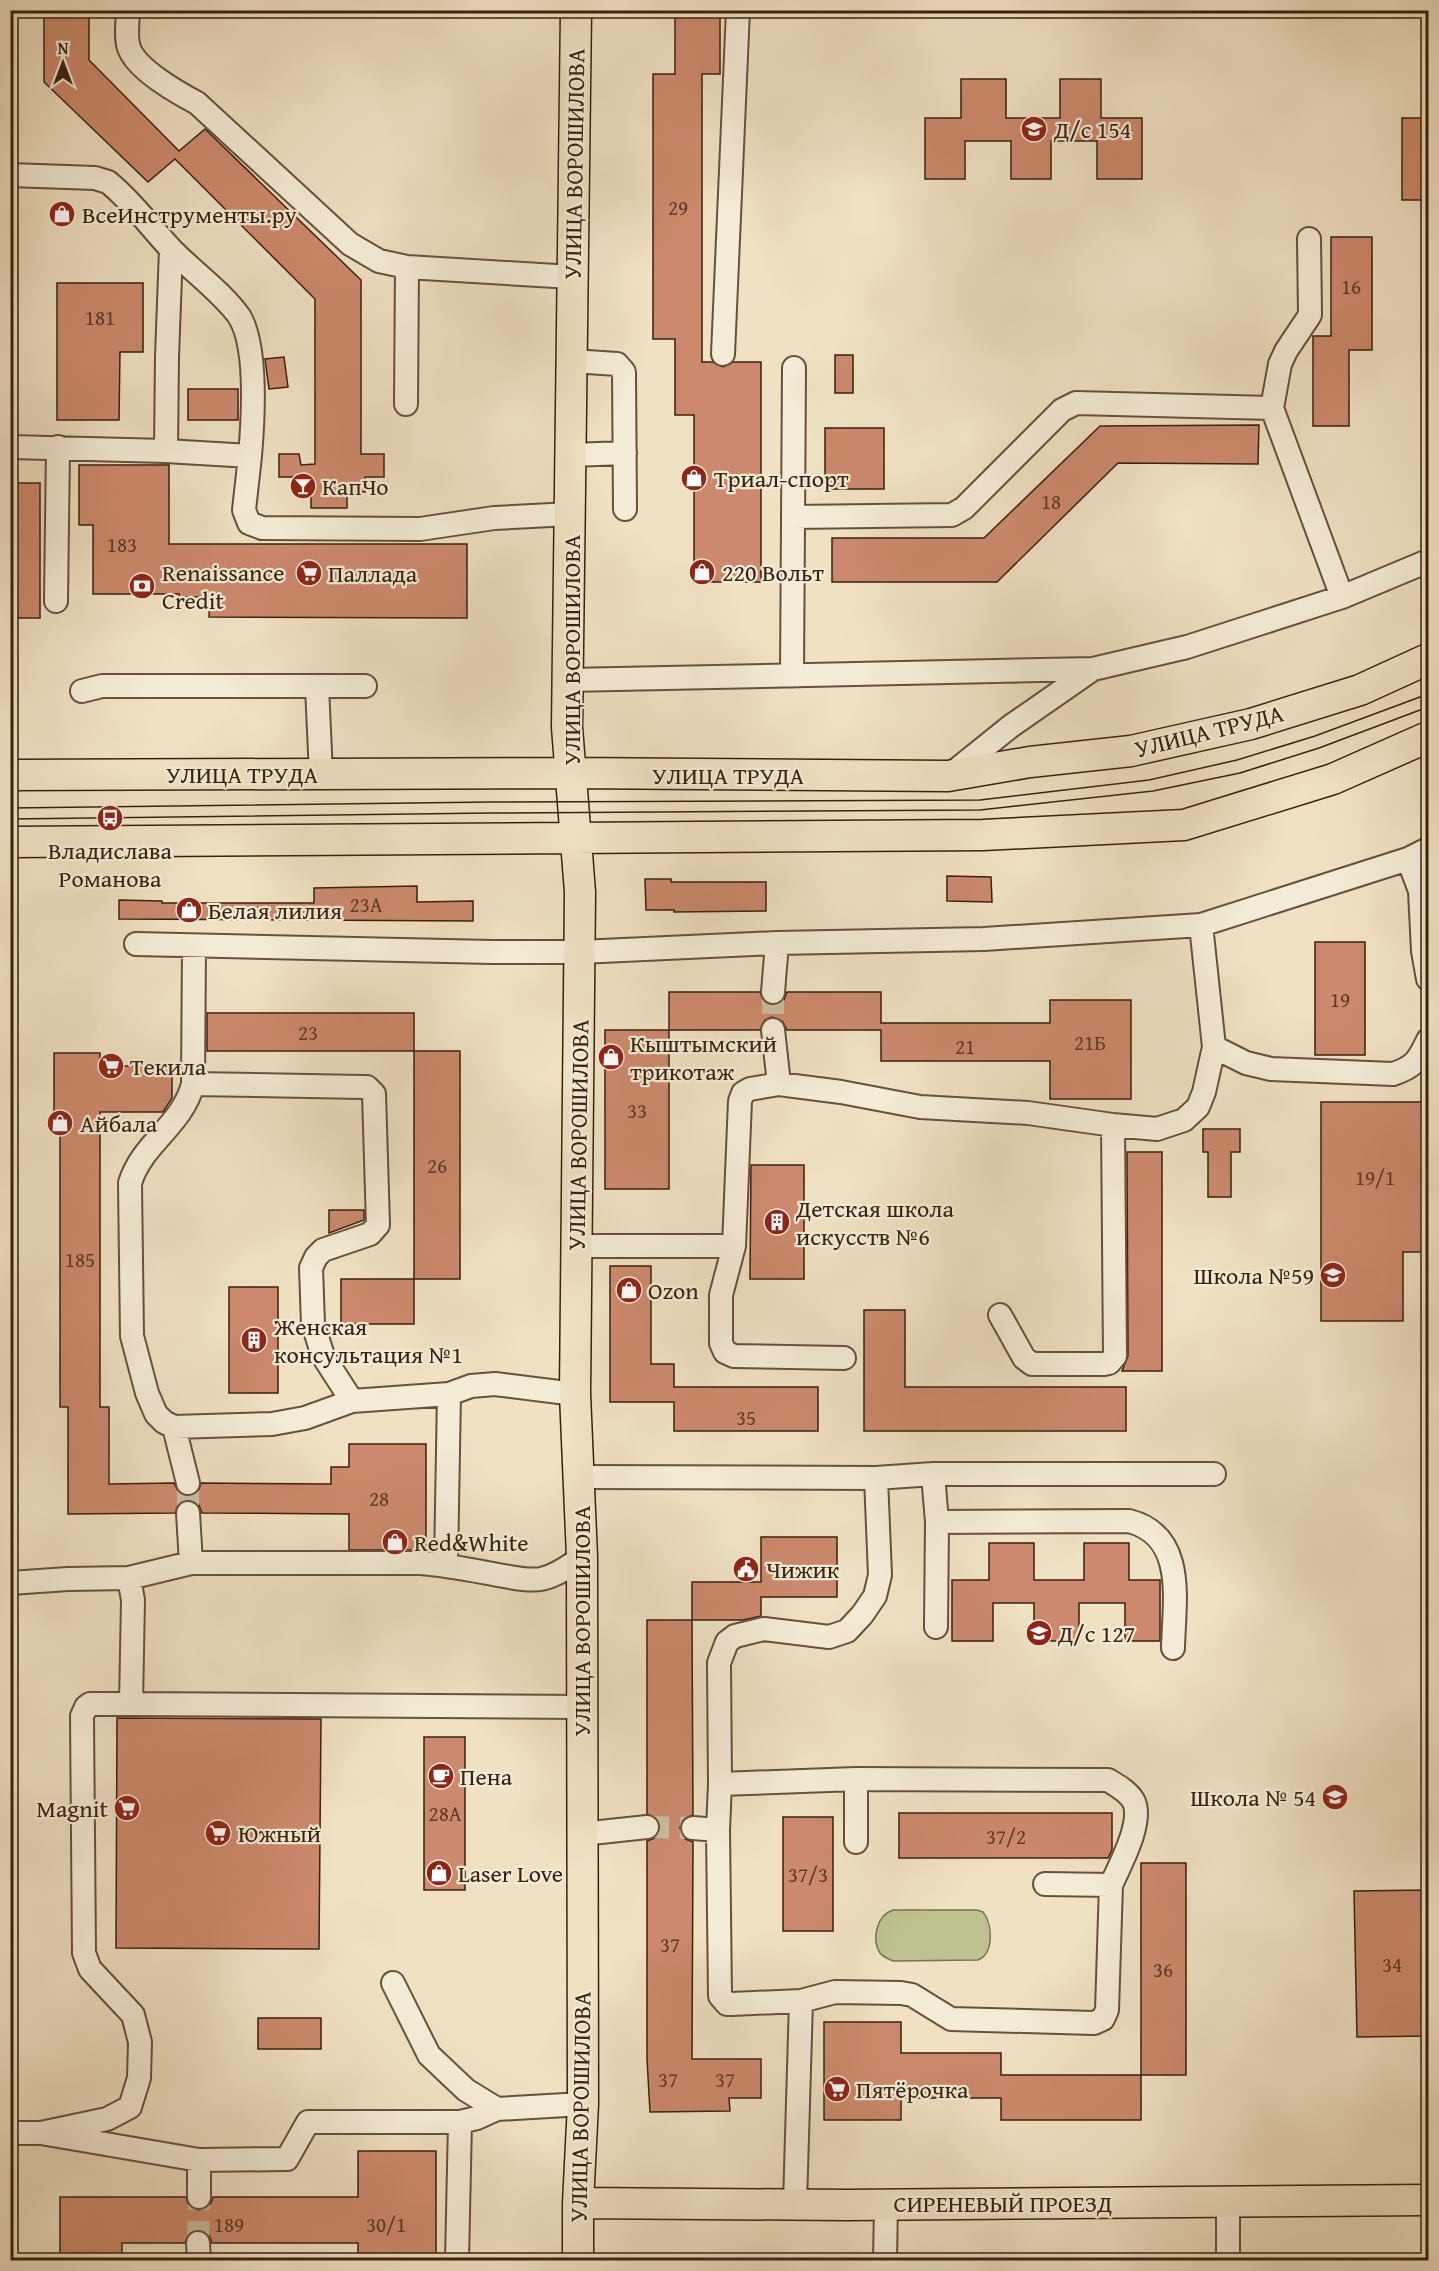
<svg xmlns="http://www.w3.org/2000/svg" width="1439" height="2271" font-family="'Gentium Book Plus',serif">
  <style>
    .green { fill: #bec190; stroke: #7b7150; stroke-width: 1.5 }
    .building { fill: #cc896d; stroke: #38210f; stroke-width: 1.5 }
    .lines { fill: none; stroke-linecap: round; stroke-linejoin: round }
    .minor-tunnel { stroke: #cabb9e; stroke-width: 22; stroke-dasharray: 22 11; stroke-linecap: butt }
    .minor-casing { stroke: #66513c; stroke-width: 26 }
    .major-casing { stroke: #38210f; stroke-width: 33 }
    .minor { stroke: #f5ecd7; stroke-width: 22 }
    .major { stroke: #efe1c2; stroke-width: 30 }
    .tram { stroke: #38210f; stroke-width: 1.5 }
    .labels { text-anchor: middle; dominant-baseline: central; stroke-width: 4.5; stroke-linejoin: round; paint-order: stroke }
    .number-label { font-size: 21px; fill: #5d3b26 }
    .poi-label { font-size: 24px; fill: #38210f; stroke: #f5ecd7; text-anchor: start }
    .street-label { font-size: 24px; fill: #38210f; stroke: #f5ecd7 }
  </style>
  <rect width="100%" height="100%" fill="#efe1c2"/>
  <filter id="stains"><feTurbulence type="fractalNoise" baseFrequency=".00333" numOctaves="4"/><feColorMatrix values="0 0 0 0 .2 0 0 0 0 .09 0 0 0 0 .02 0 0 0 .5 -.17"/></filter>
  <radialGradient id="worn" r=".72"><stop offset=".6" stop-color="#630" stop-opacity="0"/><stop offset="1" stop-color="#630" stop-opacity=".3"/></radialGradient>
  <path class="green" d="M893 1910H977L983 1912C993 1924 994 1954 978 1960L893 1961C889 1959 883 1957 880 1953 871 1939 877 1915 893 1910Z"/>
  <path class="building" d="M44 10H89V60L179 151 205 129 361 280V454H384V477H365V492H347V508H311V492H297V477H279V454H299L301 465 315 464V299L175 159 148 182 44 82Z
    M675 10H720V74H702V362H713L723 367 733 362H761V582H694V415H675V339H653V74H675Z
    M961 79H1006V118H1060V79H1101V118H1142V179H1097V141H1051V179H1011V141H965V179H925V118H961Z
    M1402 118H1428V200H1402Z
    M1331 237H1372V350H1349V426H1313V336H1331Z
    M57 283H143V352H120L119 420H57Z
    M835 355H853V393H835Z
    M284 357 288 387 269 389 265 359Z
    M188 389H238V420H188Z
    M1259 425 1258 464 1118 463 997 582H832V538H984L1100 426Z
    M825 428H884V489H825Z
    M79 465H169V544H467V618L209 617 210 597H179V594H93V525H79Z
    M10 483H40V618H10Z
    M947 876 991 877 992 902 947 901Z
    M645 879H671V882H766V911L674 912V910H646Z
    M417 886V902L473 901V921L119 919V900L162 901V903H314V888Z
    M1315 942H1365V1055H1315Z
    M669 992H760L765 1003 772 1005 784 1000 787 992H881V1023H1050V1000H1131V1099H1050V1061H881V1030H787L783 1022 772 1017 765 1020 760 1030H669Z
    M207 1013H414V1051H207Z
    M605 1030H669V1189H605Z
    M414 1051H460V1279H414Z
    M54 1053H100V1066H172V1098L163 1112H100V1407H109V1484L174 1483 179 1493 191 1496 198 1492 201 1483 331 1484V1467H349V1444H426V1550H349V1514L202 1513 199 1505 188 1500 180 1502 175 1513 68 1514V1407H60V1112H54Z
    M1321 1102H1428V1252H1403V1321H1321Z
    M1203 1129H1240V1152H1231V1197H1208V1152H1203Z
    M1127 1152H1162V1371H1122L1128 1356Z
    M751 1165H804V1279H750Z
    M329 1210H364V1220L329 1233Z
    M610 1266H651V1364H674V1387H818V1431H674V1402H610Z
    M341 1279H414V1324H341Z
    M229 1287H278V1393H229Z
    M864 1310H905V1387H1126V1431H864Z
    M761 1537H837V1597H761V1616L743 1620H692V1582H761Z
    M989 1543H1034V1580H1084V1543H1129V1580H1160V1641H1125V1603H1079V1641H1034V1603H993V1641H952V1580H989Z
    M647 1620H692L693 1815 682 1820 680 1828 685 1839 693 1842 692 2059H761V2098H729L730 2111 650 2112 647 2059V1841L655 1838 660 1826 657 1819 647 1814Z
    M117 1718 321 1719 319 1949 116 1948Z
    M424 1737H465V1890H424Z
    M899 1813H1112V1850L1108 1858H899Z
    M783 1817H833V1931H783Z
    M1141 1863H1186V2075H1141Z
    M1428 1890V2036L1357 2037 1354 1891Z
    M258 2018H321V2049H258Z
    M824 2022H901V2053H1001V2075H1141V2120H1001V2098H901V2120H824Z
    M358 2151H436V2260H358V2243H212L209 2235 198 2230 190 2232 185 2243H122V2260H60V2197H186L188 2204 198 2210 206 2208 211 2203 213 2197H358Z"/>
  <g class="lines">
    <path class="minor-tunnel" d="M773 992V1030
      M188 1483V1513
      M647 1827 693 1828
      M198 2243 199 2197"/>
    <defs>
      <path id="minor" d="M128 10C128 22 125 37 129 48 136 69 178 93 197 103L350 244 379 261 407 267 406 404
        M10 175 95 178 108 182C132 201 150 227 171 249 192 271 221 291 239 316 258 346 253 421 250 456L166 451 167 357 171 249
        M407 267 572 277
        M723 354 738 10
        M572 361 617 364 624 372 625 509
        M1272 408 1342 597
        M10 447 166 451
        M571 455 625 453
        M250 456 244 510 249 523 262 528 420 529 494 518 570 514
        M793 517 952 515 964 508 1062 410 1076 403 1272 408 1280 364 1286 351 1310 315 1309 239
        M56 601 58 447
        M792 676 794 368
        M568 680 1093 669 1187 647 1342 597 1428 561
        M317 687 321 774
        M82 691 102 686H365
        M950 775 1011 726 1093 669
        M1408 859 1420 891 1423 951 1428 979
        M136 944 492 952H580L777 943 984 939 1201 925 1408 859 1428 849
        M194 946 193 1084C182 1126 142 1143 130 1183L132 1336 147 1393 156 1414 164 1422 174 1427 272 1424 305 1418 352 1401 449 1394 471 1386 495 1384 575 1394
        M773 992 777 943
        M773 1030 779 1084
        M1214 1047 1246 1063 1271 1069 1393 1074C1415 1067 1419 1059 1428 1040
        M193 1084 363 1087H367L374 1094 378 1225 370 1234 323 1250 316 1257 311 1268 313 1324 323 1356 352 1401
        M576 1246H734L721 1295V1343L725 1352 734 1356 844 1358
        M734 1246 740 1101 743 1093 750 1089 779 1084 841 1092 920 1107 1028 1113 1113 1125 1157 1129 1184 1120 1198 1107 1204 1092 1214 1047 1201 925
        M1000 1315 1024 1358 1032 1364H1104L1109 1363 1115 1356 1113 1125
        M174 1427 188 1483
        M933 1474 937 1522 936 1627
        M580 1477 876 1478 880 1575 875 1596 862 1615 847 1631 829 1637 764 1629 735 1636 727 1642 719 1663 720 1784
        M876 1478 933 1474H1214
        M937 1522 1129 1521C1187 1536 1174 1601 1173 1648
        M191 1563H420C449 1565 476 1571 504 1576 515 1578 529 1581 541 1579 556 1576 570 1566 582 1557
        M446 1564 449 1394
        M129 1578 191 1563 188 1513
        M10 1583 68 1579 129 1578 133 1600 131 1704 583 1707
        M856 1779V1842
        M693 1828 718 1830
        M582 1834 647 1827
        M393 1983 429 2055 466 2090 497 2109
        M801 2001 732 2004H727L720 1996 718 1830 720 1784 856 1779 1108 1780C1118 1786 1129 1792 1134 1802 1143 1823 1120 1865 1111 1885
        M10 2133H41L199 2160V2197
        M41 2133 107 2119 130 2107 139 2078 140 2042 133 2015 90 1969 84 1953 82 1716 86 1707 90 1704H131
        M199 2160 287 2159 308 2122H460L477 2118 497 2109 583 2104
        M1228 2201V2253
        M795 2204 801 2001 835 1992 901 1993 912 1995 951 2019 1094 2023 1103 2019 1107 2010 1111 1885 1045 1884
        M198 2243 199 2260
        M457 2260 460 2122
        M885 2260 886 2204"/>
      <path id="major" d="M576 10 567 727 580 892 575 1394 582 1557 583 2104 578 2203V2260
        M10 775 571 773 948 776 1030 762 1131 751 1251 724 1360 690 1428 659
        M10 842 983 835 1184 825 1333 779 1428 737
        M578 2203 847 2205 1428 2200"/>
    </defs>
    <use href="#minor" class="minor-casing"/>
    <use href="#major" class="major-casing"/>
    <use href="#minor" class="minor"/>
    <use href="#major" class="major"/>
    <path class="tram" d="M10 808 491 802 980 800 1149 780 1237 760 1315 736 1428 694
      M10 819 491 813 980 810 1153 791 1240 773 1319 748 1428 707"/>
  </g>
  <defs>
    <symbol id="school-disc" viewBox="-11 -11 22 22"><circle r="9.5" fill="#8f2418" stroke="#f5ecd7"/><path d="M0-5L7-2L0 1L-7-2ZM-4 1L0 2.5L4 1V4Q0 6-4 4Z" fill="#fff"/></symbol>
    <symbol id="shop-disc" viewBox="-11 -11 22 22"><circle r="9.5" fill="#8f2418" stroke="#f5ecd7"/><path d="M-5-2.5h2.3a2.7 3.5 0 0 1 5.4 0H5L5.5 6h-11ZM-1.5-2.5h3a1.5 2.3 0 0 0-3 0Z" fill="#fff"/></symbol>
    <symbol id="bar-disc" viewBox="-11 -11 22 22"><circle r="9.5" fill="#8f2418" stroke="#f5ecd7"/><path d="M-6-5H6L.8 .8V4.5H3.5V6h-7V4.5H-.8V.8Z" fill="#fff"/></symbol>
    <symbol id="supermarket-disc" viewBox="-11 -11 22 22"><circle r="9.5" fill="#8f2418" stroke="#f5ecd7"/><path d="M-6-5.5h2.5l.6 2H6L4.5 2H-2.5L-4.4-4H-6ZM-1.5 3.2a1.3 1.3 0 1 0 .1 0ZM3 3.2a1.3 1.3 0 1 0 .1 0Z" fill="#fff"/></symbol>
    <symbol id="bank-disc" viewBox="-11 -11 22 22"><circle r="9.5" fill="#8f2418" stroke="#f5ecd7"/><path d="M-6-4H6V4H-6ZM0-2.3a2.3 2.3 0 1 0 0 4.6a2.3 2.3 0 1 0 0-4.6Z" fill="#fff"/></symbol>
    <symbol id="bus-disc" viewBox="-11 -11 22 22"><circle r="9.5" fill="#8f2418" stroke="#f5ecd7"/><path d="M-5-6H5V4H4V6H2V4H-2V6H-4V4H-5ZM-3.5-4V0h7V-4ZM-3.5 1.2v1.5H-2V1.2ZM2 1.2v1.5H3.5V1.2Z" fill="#fff"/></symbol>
    <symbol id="building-disc" viewBox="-11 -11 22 22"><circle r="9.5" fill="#8f2418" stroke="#f5ecd7"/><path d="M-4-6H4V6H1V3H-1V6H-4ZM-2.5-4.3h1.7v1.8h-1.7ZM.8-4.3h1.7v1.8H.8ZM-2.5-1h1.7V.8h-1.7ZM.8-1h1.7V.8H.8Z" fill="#fff"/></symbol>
    <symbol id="civic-disc" viewBox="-11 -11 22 22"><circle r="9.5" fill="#8f2418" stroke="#f5ecd7"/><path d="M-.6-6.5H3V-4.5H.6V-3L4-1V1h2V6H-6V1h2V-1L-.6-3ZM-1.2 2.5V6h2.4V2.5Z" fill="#fff"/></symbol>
    <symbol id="cafe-disc" viewBox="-11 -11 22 22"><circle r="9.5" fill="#8f2418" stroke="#f5ecd7"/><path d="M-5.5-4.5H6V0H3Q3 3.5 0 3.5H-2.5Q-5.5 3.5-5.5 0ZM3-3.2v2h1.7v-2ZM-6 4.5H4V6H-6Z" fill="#fff"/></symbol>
  </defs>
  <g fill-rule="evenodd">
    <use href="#school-disc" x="1019" y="114" width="30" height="30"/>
    <use href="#shop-disc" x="47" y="199" width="30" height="30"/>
    <use href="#shop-disc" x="679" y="463" width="30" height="30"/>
    <use href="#bar-disc" x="288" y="471" width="30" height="30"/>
    <use href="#shop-disc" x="687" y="557" width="30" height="30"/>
    <use href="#supermarket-disc" x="294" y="558" width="30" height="30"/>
    <use href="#bank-disc" x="127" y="571" width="30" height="30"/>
    <use href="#bus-disc" x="95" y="803" width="30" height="30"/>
    <use href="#shop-disc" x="174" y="895" width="30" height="30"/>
    <use href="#shop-disc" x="596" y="1042" width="30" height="30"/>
    <use href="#supermarket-disc" x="96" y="1051" width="30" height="30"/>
    <use href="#shop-disc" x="45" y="1108" width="30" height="30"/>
    <use href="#building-disc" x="762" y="1207" width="30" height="30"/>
    <use href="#school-disc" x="1318" y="1260" width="30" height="30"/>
    <use href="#shop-disc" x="614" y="1275" width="30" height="30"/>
    <use href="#building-disc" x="239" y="1325" width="30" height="30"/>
    <use href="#shop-disc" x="380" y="1527" width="30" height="30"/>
    <use href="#civic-disc" x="731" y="1554" width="30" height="30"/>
    <use href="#school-disc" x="1024" y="1618" width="30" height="30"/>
    <use href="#cafe-disc" x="426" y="1761" width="30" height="30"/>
    <use href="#school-disc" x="1320" y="1782" width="30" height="30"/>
    <use href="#supermarket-disc" x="112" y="1793" width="30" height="30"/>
    <use href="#supermarket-disc" x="203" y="1818" width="30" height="30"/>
    <use href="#shop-disc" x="424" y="1858" width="30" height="30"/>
    <use href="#supermarket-disc" x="822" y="2074" width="30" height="30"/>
  </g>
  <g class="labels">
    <g class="number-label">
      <text x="678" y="207">29</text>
      <text x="1351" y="286">16</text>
      <text x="100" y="317">181</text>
      <text x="1051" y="501">18</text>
      <text x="122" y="544">183</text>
      <text x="366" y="904">23А</text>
      <text x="1340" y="999">19</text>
      <text x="308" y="1032">23</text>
      <text x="1090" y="1042">21Б</text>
      <text x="965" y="1046">21</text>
      <text x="637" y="1110">33</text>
      <text x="437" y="1165">26</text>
      <text x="1375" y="1177">19/1</text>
      <text x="80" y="1259">185</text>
      <text x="746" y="1417">35</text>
      <text x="379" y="1498">28</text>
      <text x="445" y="1813">28А</text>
      <text x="1006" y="1836">37/2</text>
      <text x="808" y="1874">37/3</text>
      <text x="670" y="1944">37</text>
      <text x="1392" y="1964">34</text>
      <text x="1163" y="1969">36</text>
      <text x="668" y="2079">37</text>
      <text x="725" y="2079">37</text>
      <text x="229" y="2224">189</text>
      <text x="386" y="2224">30/1</text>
    </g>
    <g class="poi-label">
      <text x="1054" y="129">Д/с 154</text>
      <text x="82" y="214">ВсеИнструменты.ру</text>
      <text x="714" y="478">Триал-спорт</text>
      <text x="322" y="486">КапЧо</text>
      <text x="162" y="572">Renaissance<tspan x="162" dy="28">Credit</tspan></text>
      <text x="722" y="572">220 Вольт</text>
      <text x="328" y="573">Паллада</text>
      <text x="110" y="850" text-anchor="middle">Владислава<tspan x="110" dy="28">Романова</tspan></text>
      <text x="208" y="910">Белая лилия</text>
      <text x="630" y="1043">Кыштымский<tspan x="630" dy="28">трикотаж</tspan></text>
      <text x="130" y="1066">Текила</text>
      <text x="80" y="1123">Айбала</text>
      <text x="796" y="1208">Детская школа<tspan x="796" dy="28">искусств №6</tspan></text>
      <text x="1314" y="1275" text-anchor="end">Школа №59</text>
      <text x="648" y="1290">Ozon</text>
      <text x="274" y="1326">Женская<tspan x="274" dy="28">консультация №1</tspan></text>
      <text x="414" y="1542">Red&amp;White</text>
      <text x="766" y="1569">Чижик</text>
      <text x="1058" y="1633">Д/с 127</text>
      <text x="460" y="1776">Пена</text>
      <text x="1316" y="1797" text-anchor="end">Школа № 54</text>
      <text x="108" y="1808" text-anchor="end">Magnit</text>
      <text x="238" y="1833">Южный</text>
      <text x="458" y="1873">Laser Love</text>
      <text x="856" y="2089">Пятёрочка</text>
    </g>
    <g class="street-label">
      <text transform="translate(574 164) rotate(-89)">УЛИЦА ВОРОШИЛОВА</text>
      <text transform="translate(571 650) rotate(-90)">УЛИЦА ВОРОШИЛОВА</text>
      <text transform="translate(1209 731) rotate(-14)">УЛИЦА ТРУДА</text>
      <text x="242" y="774">УЛИЦА ТРУДА</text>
      <text x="728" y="775">УЛИЦА ТРУДА</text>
      <text transform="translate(578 1135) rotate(-89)">УЛИЦА ВОРОШИЛОВА</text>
      <text transform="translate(581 1621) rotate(-90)">УЛИЦА ВОРОШИЛОВА</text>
      <text transform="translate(580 2107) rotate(-89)">УЛИЦА ВОРОШИЛОВА</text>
      <text x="1003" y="2203">СИРЕНЕВЫЙ ПРОЕЗД</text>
    </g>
  </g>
  <rect width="1439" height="2271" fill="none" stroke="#efe1c2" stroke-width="36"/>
  <rect x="12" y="12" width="1415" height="2247" fill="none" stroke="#38210f" stroke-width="3"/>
  <rect x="18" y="18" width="1403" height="2235" fill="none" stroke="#38210f" stroke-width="1.5"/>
  <g transform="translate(63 63)" stroke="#f5ecd7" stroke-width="4.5" paint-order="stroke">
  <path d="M0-4.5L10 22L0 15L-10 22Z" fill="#38210f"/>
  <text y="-9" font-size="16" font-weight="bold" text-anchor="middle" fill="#38210f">N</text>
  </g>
  <rect width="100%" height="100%" filter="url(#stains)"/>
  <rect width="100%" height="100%" fill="url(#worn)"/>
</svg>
